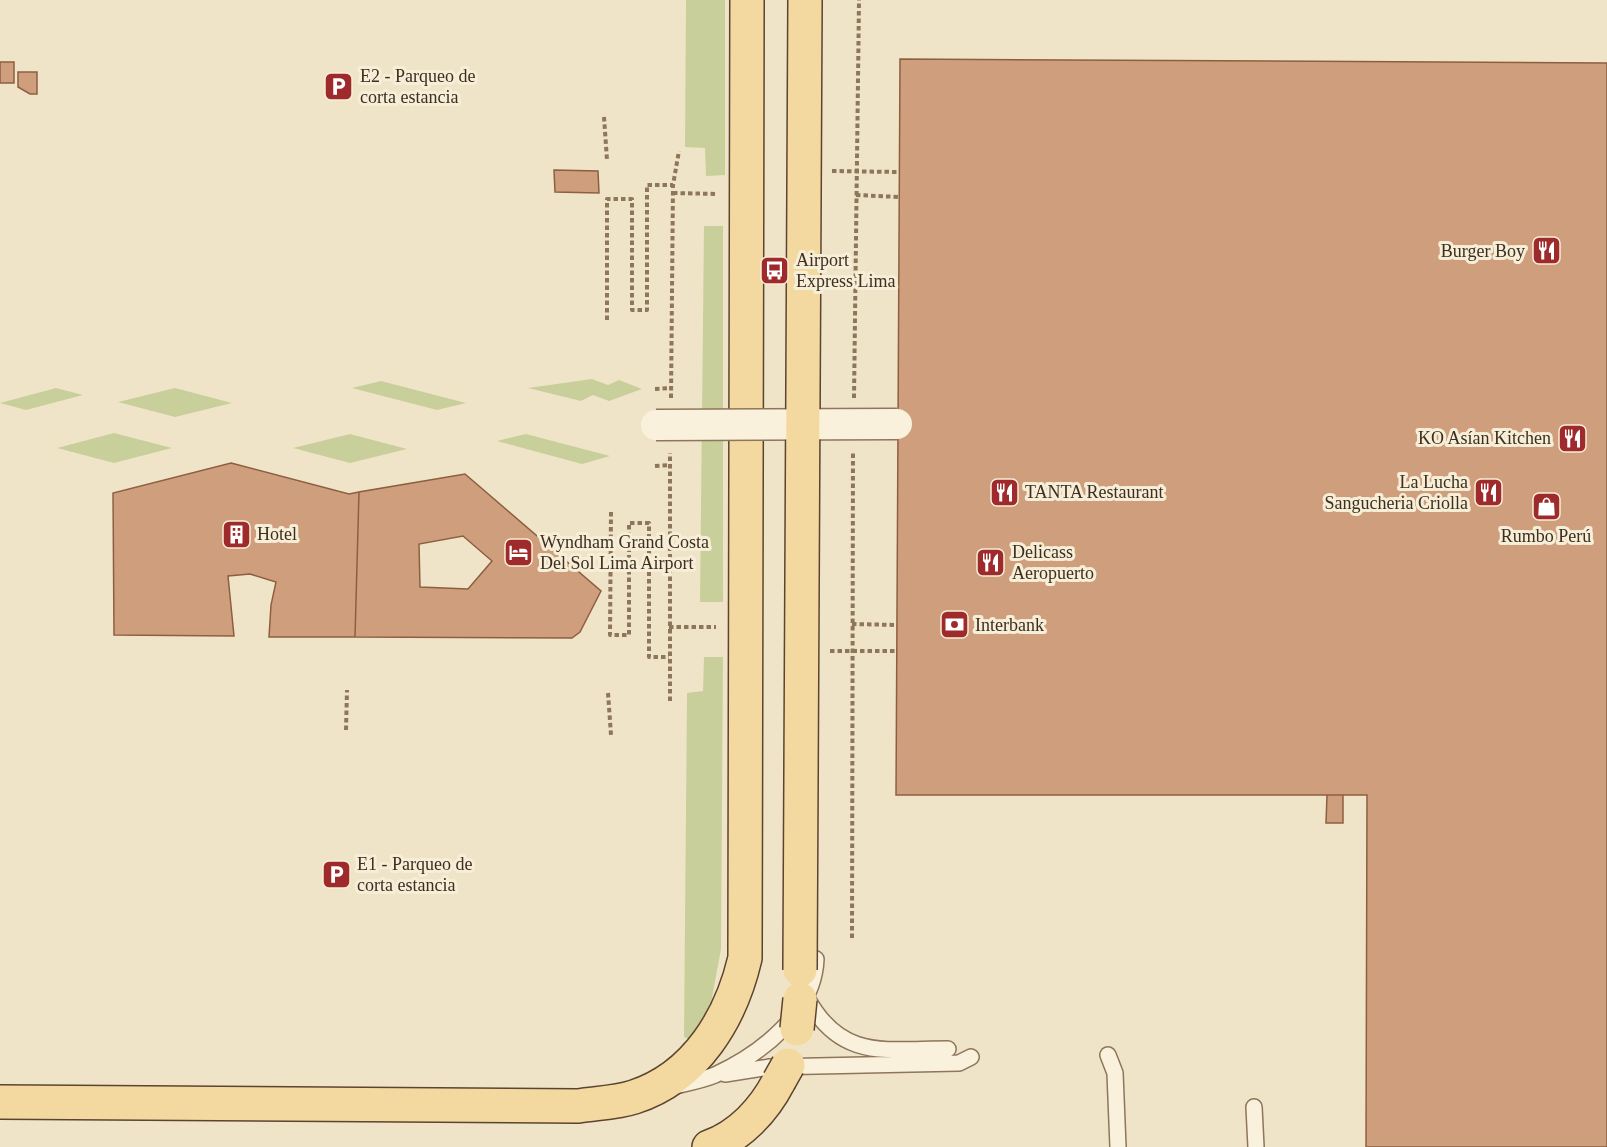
<svg xmlns="http://www.w3.org/2000/svg" width="1607" height="1147" font-family="Georgia,serif">
  <style>
    .green { fill: #c9cf9b }
    .building { fill: #cf9f7d; stroke: #8d5f41; stroke-width: 1.5; fill-rule: evenodd }
    .lines { fill: none; stroke-linecap: round; stroke-linejoin: round }
    .lane-casing { stroke: #8d765c; stroke-width: 18 }
    .primary-casing { stroke: #5b4430; stroke-width: 36 }
    .path { stroke: #8d765c; stroke-width: 4; stroke-dasharray: 4.5 3; stroke-linecap: butt }
    .lane { stroke: #faf1dc; stroke-width: 15 }
    .primary { stroke: #f3d9a0; stroke-width: 33 }
    .street-bridge-casing { stroke: #8d765c; stroke-width: 33; stroke-linecap: butt }
    .primary-bridge-casing { stroke: #5b4430; stroke-width: 36; stroke-linecap: butt }
    .path-bridge { stroke: #8d765c; stroke-width: 4; stroke-dasharray: 4.5 3; stroke-linecap: butt }
    .street-bridge { stroke: #faf1dc; stroke-width: 30 }
    .primary-bridge { stroke: #f3d9a0; stroke-width: 33 }
    .labels { text-anchor: middle; dominant-baseline: central; stroke-width: 6; stroke-linejoin: round; paint-order: stroke }
    .poi-label { font-size: 18px; fill: #3d2e20; stroke: #f7eed8; text-anchor: start }
  </style>
  <rect width="100%" height="100%" fill="#f0e4c8"/>
  <path class="green" d="M686 0H725V175L706 176 705 148 685 147Z
    M704 226H723V602H700Z
    M592 379 608 385 619 380 642 389 609 401 593 395 581 401 528 388Z
    M381 381 466 403 437 410 352 388Z
    M56 388 83 395 26 410 0 403Z
    M175 388 232 403 175 417 118 402Z
    M114 433 172 448 114 463 57 448Z
    M350 434 407 449 350 463 293 448Z
    M526 434 610 456 582 464 497 441Z
    M704 657H723L721 949 711 1003 692 1040 684 1037 687 693 703 691Z"/>
  <path class="building" d="M900 59 1607 63V1147H1366L1367 795H896Z
    M0 62H14V83H0Z
    M18 72H37V94H30L18 87Z
    M554 170 598 171 599 193 555 192Z
    M231 463 349 494 359 492 355 637H269L271 605 276 582 250 574 228 576 234 636 114 635 113 493Z
    M465 474 601 591 580 632 572 638 355 637 359 492ZM463 536 492 561 468 589 420 587 419 544Z
    M1327 795H1343V823H1326Z"/>
  <g class="lines">
    <defs>
      <path id="lane" d="M807 998C841 1061 886 1049 948 1049
        M1108 1055 1115 1073 1118 1147
        M725 1074 770 1067 959 1063 971 1057
        M675 1086C688 1083 703 1080 715 1075 761 1054 814 1013 816 959
        M1254 1107 1256 1147"/>
      <path id="primary" d="M0 1102 578 1106C596 1103 616 1103 634 1097 696 1077 731 1018 745 958L747 0
        M709 1147C740 1136 764 1110 779 1081"/>
    </defs>
    <use href="#lane" class="lane-casing"/>
    <use href="#primary" class="primary-casing"/>
    <path class="path" d="M604 117 607 160
      M673 193 718 194
      M856 195 899 197
      M607 320V199H632V310H647V185H673
      M655 389 671 388
      M671 398 673 185 679 151
      M854 398 859 0
      M655 466 670 465
      M611 512 610 635H629V523H649V657H669
      M852 624 897 625
      M669 627H716
      M608 693 611 735
      M670 701V453
      M346 730 347 690
      M852 938 853 451"/>
    <use href="#lane" class="lane"/>
    <use href="#primary" class="primary"/>
    <defs>
      <path id="street-bridge" d="M656 425 897 424"/>
      <path id="primary-bridge" d="M800 970 805 0
        M797 1029 800 999
        M779 1081 788 1065"/>
    </defs>
    <use href="#street-bridge" class="street-bridge-casing"/>
    <use href="#primary-bridge" class="primary-bridge-casing"/>
    <path class="path-bridge" d="M832 171 899 172
      M830 651H897"/>
    <use href="#street-bridge" class="street-bridge"/>
    <use href="#primary-bridge" class="primary-bridge"/>
  </g>
  <defs>
    <symbol id="parking-square" viewBox="-11 -11 22 22"><rect x="-9" y="-9" width="18" height="18" rx="4" fill="#9e2a2b" stroke="#f7eed8"/><path d="M-3.5-5.5H1a3.5 3.5 0 0 1 0 7H-1V5.5H-3.5ZM-1-3.4V-.6H.8a1.4 1.4 0 0 0 0-2.8Z" fill="#fff"/></symbol>
    <symbol id="restaurant-square" viewBox="-11 -11 22 22"><rect x="-9" y="-9" width="18" height="18" rx="4" fill="#9e2a2b" stroke="#f7eed8"/><path d="M-5-6h1v4h1v-4h1v4h1v-4h1v5L-1.5 .5V6h-2V.5L-5-1ZM5-6V6H3V1.5H1.5Q1.5-4 5-6Z" fill="#fff"/></symbol>
    <symbol id="bus-square" viewBox="-11 -11 22 22"><rect x="-9" y="-9" width="18" height="18" rx="4" fill="#9e2a2b" stroke="#f7eed8"/><path d="M-5-6H5V4H4V6H2V4H-2V6H-4V4H-5ZM-3.5-4V0h7V-4ZM-3.5 1.2v1.5H-2V1.2ZM2 1.2v1.5H3.5V1.2Z" fill="#fff"/></symbol>
    <symbol id="shop-square" viewBox="-11 -11 22 22"><rect x="-9" y="-9" width="18" height="18" rx="4" fill="#9e2a2b" stroke="#f7eed8"/><path d="M-5-2.5h2.3a2.7 3.5 0 0 1 5.4 0H5L5.5 6h-11ZM-1.5-2.5h3a1.5 2.3 0 0 0-3 0Z" fill="#fff"/></symbol>
    <symbol id="building-square" viewBox="-11 -11 22 22"><rect x="-9" y="-9" width="18" height="18" rx="4" fill="#9e2a2b" stroke="#f7eed8"/><path d="M-4-6H4V6H1V3H-1V6H-4ZM-2.5-4.3h1.7v1.8h-1.7ZM.8-4.3h1.7v1.8H.8ZM-2.5-1h1.7V.8h-1.7ZM.8-1h1.7V.8H.8Z" fill="#fff"/></symbol>
    <symbol id="hotel-square" viewBox="-11 -11 22 22"><rect x="-9" y="-9" width="18" height="18" rx="4" fill="#9e2a2b" stroke="#f7eed8"/><path d="M-6-4.5h1.5V1H6V5H4.5V3h-9V5H-6ZM-4 0a1.8 1.8 0 1 1 3.6 0ZM.5 0V-2.5h3Q6-2.5 6 0Z" fill="#fff"/></symbol>
    <symbol id="bank-square" viewBox="-11 -11 22 22"><rect x="-9" y="-9" width="18" height="18" rx="4" fill="#9e2a2b" stroke="#f7eed8"/><path d="M-6-4H6V4H-6ZM0-2.3a2.3 2.3 0 1 0 0 4.6a2.3 2.3 0 1 0 0-4.6Z" fill="#fff"/></symbol>
  </defs>
  <g fill-rule="evenodd">
    <use href="#parking-square" x="322" y="70" width="33" height="33"/>
    <use href="#restaurant-square" x="1530" y="234" width="33" height="33"/>
    <use href="#bus-square" x="758" y="254" width="33" height="33"/>
    <use href="#restaurant-square" x="1556" y="422" width="33" height="33"/>
    <use href="#restaurant-square" x="988" y="476" width="33" height="33"/>
    <use href="#restaurant-square" x="1472" y="476" width="33" height="33"/>
    <use href="#shop-square" x="1530" y="490" width="33" height="33"/>
    <use href="#building-square" x="220" y="518" width="33" height="33"/>
    <use href="#hotel-square" x="502" y="536" width="33" height="33"/>
    <use href="#restaurant-square" x="974" y="546" width="33" height="33"/>
    <use href="#bank-square" x="938" y="608" width="33" height="33"/>
    <use href="#parking-square" x="320" y="858" width="33" height="33"/>
  </g>
  <g class="labels">
    <g class="poi-label">
      <text x="360" y="76">E2 - Parqueo de<tspan x="360" dy="21">corta estancia</tspan></text>
      <text x="1525" y="251" text-anchor="end">Burger Boy</text>
      <text x="796" y="260">Airport<tspan x="796" dy="21">Express Lima</tspan></text>
      <text x="1551" y="438" text-anchor="end">KO Asían Kitchen</text>
      <text x="1468" y="482" text-anchor="end">La Lucha<tspan x="1468" dy="21">Sangucheria Criolla</tspan></text>
      <text x="1025" y="492">TANTA Restaurant</text>
      <text x="257" y="534">Hotel</text>
      <text x="1546" y="536" text-anchor="middle">Rumbo Perú</text>
      <text x="540" y="542">Wyndham Grand Costa<tspan x="540" dy="21">Del Sol Lima Airport</tspan></text>
      <text x="1012" y="552">Delicass<tspan x="1012" dy="21">Aeropuerto</tspan></text>
      <text x="975" y="625">Interbank</text>
      <text x="357" y="864">E1 - Parqueo de<tspan x="357" dy="21">corta estancia</tspan></text>
    </g>
  </g>
</svg>
